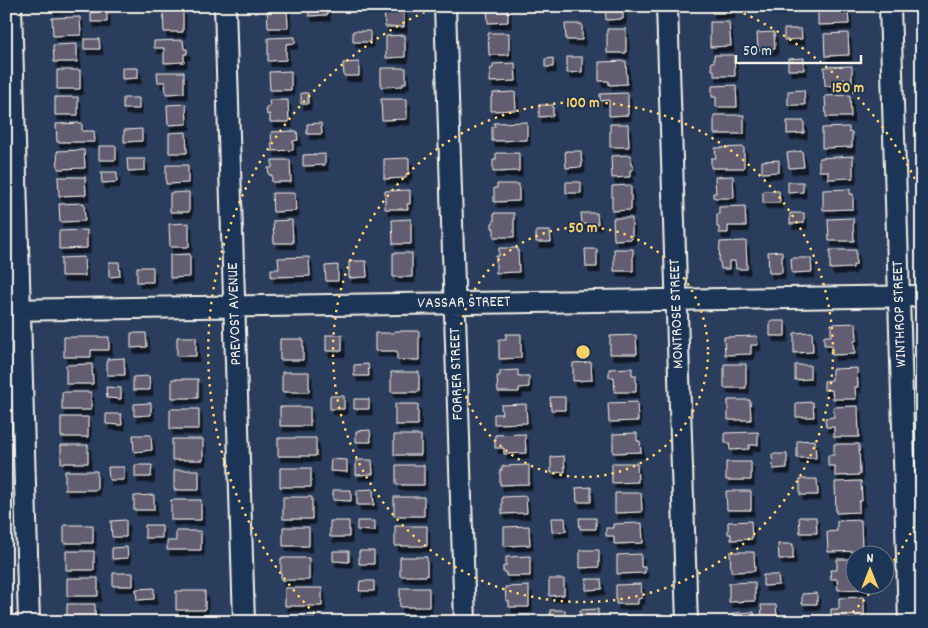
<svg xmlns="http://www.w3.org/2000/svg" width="928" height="628" font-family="Dekko,sans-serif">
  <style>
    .building { fill: #625d70; stroke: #f4f1e8; filter: url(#shadow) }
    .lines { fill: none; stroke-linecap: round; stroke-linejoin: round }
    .street-casing { stroke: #f4f1e8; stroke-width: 24 }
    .street { stroke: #1d3557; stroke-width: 20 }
    .ring { fill: none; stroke: #ffd166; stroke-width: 2.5; stroke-dasharray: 2.5 5 }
    .labels { text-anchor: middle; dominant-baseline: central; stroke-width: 4; stroke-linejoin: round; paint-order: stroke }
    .street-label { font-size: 16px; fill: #f4f1e8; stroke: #1d3557 }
    .centre { fill: #ffd166; stroke: #1d3557; stroke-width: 2.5 }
    .ring-label { font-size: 15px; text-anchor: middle; font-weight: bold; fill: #ffd166; stroke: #1d3557; stroke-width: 4; stroke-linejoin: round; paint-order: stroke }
  </style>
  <defs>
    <filter id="shadow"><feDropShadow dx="3" dy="5.5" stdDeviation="0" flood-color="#0009"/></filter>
  </defs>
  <rect width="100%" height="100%" fill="#2b3d5c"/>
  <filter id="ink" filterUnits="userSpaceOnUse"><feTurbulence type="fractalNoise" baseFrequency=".02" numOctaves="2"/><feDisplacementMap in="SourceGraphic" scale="10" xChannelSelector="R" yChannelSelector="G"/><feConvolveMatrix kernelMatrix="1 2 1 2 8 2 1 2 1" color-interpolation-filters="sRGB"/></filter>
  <g filter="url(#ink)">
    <path class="building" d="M52 6H80V8L52 9Z
      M267 6H287L288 28H268Z
      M309 6H327V15L309 16Z
      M384 6H404V27H385Z
      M487 6H508V22L488 23Z
      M605 6H623V19L606 20Z
      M711 6H731L732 13H712Z
      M818 6H846V9H848L849 24 818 25Z
      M163 9H183V32H164Z
      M107 11V22H91V12Z
      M80 17 81 35 53 36 52 18Z
      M710 22H729L731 46 710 47Z
      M565 24H582V40H566Z
      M607 29H626V53H607Z
      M784 29H801L802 39 784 40Z
      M353 31H370V42H353Z
      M774 32 775 49 758 50 757 33Z
      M488 33H509V55H489Z
      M848 33 849 55 825 56 824 34Z
      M405 35V57L386 58V36Z
      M295 37V43L286 44V60L268 61V38Z
      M84 39H99L100 49H84Z
      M183 40 184 49H187V54H184V62L164 63V48H154V41Z
      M77 44V62H54L53 45Z
      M714 55H734L735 76H714V70H712L711 62H714Z
      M567 57H582V72L567 73Z
      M553 58V67H545V59Z
      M804 58V70H788V59Z
      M626 61 627 84 609 85V81H599V62Z
      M359 62V76H344L343 63Z
      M515 63 516 81 490 82V69L493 68V64Z
      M852 66V82H849V85L825 86 824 67Z
      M122 68H138V78L122 79Z
      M381 68H406V83H403V86L381 87Z
      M57 70H80V89H57Z
      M291 71V90H270L269 72Z
      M157 72H184V93L166 94 165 82H158Z
      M736 85 737 107H716V97H712V86Z
      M804 90 805 105H788V91Z
      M515 92 516 110 491 111V97L493 96V93Z
      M301 93H308V104H301Z
      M628 93V115L609 116V100L600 101V94Z
      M850 95 851 117H826L825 96Z
      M55 97H78V115H55Z
      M123 98H139V109H123Z
      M381 99H407V119L382 120Z
      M269 100H288L289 122H270V114L267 115 266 107H270Z
      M186 104 187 124 168 125 167 105Z
      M539 105H553V116L539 117Z
      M714 115H744V134H714Z
      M787 121H804V133L787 134Z
      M527 122V140L492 141V127H495L494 123Z
      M82 123V131H94L95 142H57L56 124Z
      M321 123 322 134H307V124Z
      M610 124H628L629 147H610Z
      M849 127V133L852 132V147L822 148V128Z
      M142 129V141L124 142V130Z
      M297 131 298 140 293 141V150L272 151 271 132Z
      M186 132 187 153H169V133Z
      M99 146H116V160H99Z
      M744 147V168H711V158H716L715 148Z
      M84 150 85 168 58 169 57 151Z
      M565 151H581L582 167 566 168Z
      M802 151 804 167 789 168 787 153Z
      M496 153H519V171L493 172V160H496Z
      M325 154V165L303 166V155Z
      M631 155V165H633V170H630V177L612 178 611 156Z
      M853 156V178L828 179V171H819V158Z
      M409 158V174H406V178L384 179V159Z
      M127 159H145V170L128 171Z
      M272 160H290L291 182H272V175H269L268 168H272Z
      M779 160V172L762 173V161Z
      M166 165H188V183L166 184Z
      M101 172H117V182L102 183Z
      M733 176 734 198H716L713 197V193H716L715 177Z
      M58 177H85L86 195 59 196Z
      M566 182H581V193H566Z
      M788 182H803V192L788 193Z
      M497 184H519V201L494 202V188H497Z
      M631 185V210L612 211V186Z
      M850 189V194H853V209L823 210V190Z
      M410 190V204H407L408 209H385V191Z
      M763 191H779L780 203H763Z
      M189 192V212H170V193Z
      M272 193H295L296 211 273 212Z
      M84 203 85 221 60 222 59 204Z
      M745 206 746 226H728V233H719V227H717V214H719V207Z
      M494 213H514V237H494V228H492V223L494 222Z
      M581 213H597L598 224H582Z
      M790 213H804V223L790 224Z
      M613 218H632V239L614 240Z
      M853 218 854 241H829L828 219Z
      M411 219V244H393L392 220Z
      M292 220 293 243H274L273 221Z
      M189 223V247H170L169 224Z
      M87 230V248L59 249V231Z
      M536 231H550L551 242H536Z
      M746 241 747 269H736L735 261H729V269H721L720 262H719L720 242Z
      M499 248H518L519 272 496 273V256H499Z
      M585 249H597V267H586Z
      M614 249H633V271H614Z
      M830 250H856V265H853V268L830 269Z
      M782 251V273H769L768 252Z
      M393 253H412V277H393Z
      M190 254V277L170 278V255Z
      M84 257 85 276H61V258Z
      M309 257 310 276 271 277V269H279L278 258Z
      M791 258H811L812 272 792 273Z
      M349 261H366L367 277 349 278Z
      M109 262H119L120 276 109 277Z
      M338 265V281H326L325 266Z
      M137 267H153V282H137Z
      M770 321H785V336H770Z
      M856 323 857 340 854 341 855 354 832 355V345H824V336H831V324Z
      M394 331H419V360H397V351H375V333H394Z
      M812 332 813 352 794 353V333Z
      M131 333H146L147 347 131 348Z
      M506 334H521V358L499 359V339H506Z
      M326 335H342V351H326Z
      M636 335 637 354H610V336Z
      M757 336 758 345H751V354L725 355 724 337Z
      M64 337H109V350H91V357H64Z
      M177 337H196V356H177Z
      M280 339H303V360H280Z
      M124 358 125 375H107V359Z
      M591 362 592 380 573 381V363Z
      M92 364 93 384H66V365Z
      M368 364 369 376H354V365Z
      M724 364H746V388H724Z
      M795 365H810V379L795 380Z
      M632 368V375H636V392H615L614 377H609V369Z
      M857 368 858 387H855L856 399H833L832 390H824V381L832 380V369Z
      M518 370V376H529V387L519 388V392H498L497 376H500V371Z
      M282 372H309V392H282Z
      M391 372H419V392H391Z
      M149 376 150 390H133V377Z
      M172 379H198V398H172Z
      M106 387 121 388V399L107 398Z
      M62 392H91V410H62Z
      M330 396H344V409H330Z
      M550 397H565V410H551Z
      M354 399H369V409H354Z
      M728 400H750L751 420H728Z
      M637 402 638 421 609 422 608 403Z
      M813 402 814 417H796V403Z
      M151 403V415L134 416V404Z
      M395 404H418V425H395Z
      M526 404 527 423 494 424V414H502L501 405Z
      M858 406 859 437H834V427H826L825 418 834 417 833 407Z
      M280 407H310V426H280Z
      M170 409H199V429H170Z
      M106 414H121L122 425 106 424Z
      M61 417H88V437H61Z
      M370 430 371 442H356V431Z
      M758 432V445H749V449L730 450 729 443H725V433Z
      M637 433V441H640L641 452 613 453V434Z
      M525 434 526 453 504 454V448H495V435Z
      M133 435H151L152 450 134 452Z
      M394 435H421V455H394Z
      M278 438H316V456H278Z
      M172 439H203V460H172Z
      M815 440 816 458H797V441Z
      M834 444H859L860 475 835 476V466H828V455H834Z
      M61 445H88V463H61Z
      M772 454H787V468L773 469Z
      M564 456 565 472 551 473V457Z
      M331 459 347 460V472L330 471Z
      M356 460H372L373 474 356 475Z
      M726 462H751V480H726Z
      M612 463H637L638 482 612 483Z
      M135 465H152L151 477H135Z
      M396 465H424V485H396Z
      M529 465V484L500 485V470H502V466Z
      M108 467H124V480H109Z
      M280 468H311V487H280Z
      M174 470H199V490H174Z
      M65 471H97V490H65Z
      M800 479H817L818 495H800Z
      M861 481 862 501H859V512L836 513 835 482Z
      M591 487V502H577L576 488Z
      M373 489 374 505H357V490Z
      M333 490H351V501L333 500Z
      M726 491H751V510H727Z
      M615 493H641L642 512 615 513Z
      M154 495V510H134V496Z
      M526 496 527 513 502 514V497Z
      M283 497H312V519H283Z
      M394 497H424V516H394Z
      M171 500H201V520H171Z
      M799 517H816L817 533H800Z
      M551 518H565L566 531 552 532Z
      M579 518H596V529H580Z
      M126 520V537H112L111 521Z
      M861 520 862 551 828 552 827 532 837 531V521Z
      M330 521H349V537H330Z
      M357 521H375V531L357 530Z
      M751 521 752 539 731 540V534H728V522Z
      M642 523 643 543 614 544V536H606V528H613V524Z
      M64 525H93V543H64Z
      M145 525H162V538H145Z
      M395 526H427V546H395Z
      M529 526 530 545 504 546V527Z
      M283 527H309V546H283Z
      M176 531H201V550H167V541H176Z
      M778 544H793V559H779Z
      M127 547 128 558 112 559V548Z
      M580 550H599V567L580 568Z
      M66 551H94V570H66Z
      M333 551H349V562L333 561Z
      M359 551H374V564H359Z
      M730 552H754L755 571 731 572Z
      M641 554V567H645V573L617 574V555Z
      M530 556V576H506V572H503V566H506V557Z
      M400 557H427V576H400Z
      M281 558H309V580H281Z
      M837 559H856V586H864V589L838 590 837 579H831L830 570H837Z
      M113 573H133V586H113Z
      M763 575H778L779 585 763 586Z
      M67 578H98V596H67Z
      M549 579H564V595L549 596Z
      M586 579H601L602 589 586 590Z
      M360 581H374V591H359Z
      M755 582V601L729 602V583Z
      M641 584 642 598 638 599V604H616V585Z
      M529 586V607H509V601H506L505 587Z
      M154 588V599L137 600 136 589Z
      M285 588H322V606H285Z
      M400 588H429V607H400Z
      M176 591H205V610H176Z
      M817 593V604H802V594Z
      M864 597V616H862V622H839V620H831V609H839V598Z
      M67 604H95V622H67Z
      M761 605H776L777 616H762Z
      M598 609V622H581L580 610Z
      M550 610H565V621H551Z
      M754 612 755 622H733V613Z
      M406 615H428V622H406Z
      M642 615V622H618L617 616Z
      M530 616V622H506V617Z
      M287 618H314V622H287Z"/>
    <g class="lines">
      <defs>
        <path id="street" d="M11 6 29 622
          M225 6 244 622
          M445 6 465 622
          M667 6 687 622
          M890 6 909 622
          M6 310 922 296"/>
      </defs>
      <use href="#street" class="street-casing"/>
      <use href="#street" class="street"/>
    </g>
  </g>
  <g class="ring">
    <circle cx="583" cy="352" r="125"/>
    <circle cx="583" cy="352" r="250"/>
    <path d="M921 513A375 375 0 0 1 886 572M874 588A375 375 0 0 1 846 619M320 619A375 375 0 0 1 436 7M730 7A375 375 0 0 1 921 191"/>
  </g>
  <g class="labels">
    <g class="street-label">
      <text transform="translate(464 303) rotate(-1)">VASSAR STREET</text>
      <text transform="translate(235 314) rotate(-92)">PREVOST AVENUE</text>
      <text transform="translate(677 314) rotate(-92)">MONTROSE STREET</text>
      <text transform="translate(900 314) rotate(-92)">WINTHROP STREET</text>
      <text transform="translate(457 374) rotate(-92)">FORRER STREET</text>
    </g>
  </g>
  <circle cx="583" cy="352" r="8" class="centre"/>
  <g class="ring-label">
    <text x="848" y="92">150 m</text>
    <text x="583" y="107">100 m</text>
    <text x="583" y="232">50 m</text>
  </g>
  <rect width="928" height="628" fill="none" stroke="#1d3557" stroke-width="25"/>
  <rect x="12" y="12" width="903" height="603" fill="none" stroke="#f4f1e8" stroke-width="2" filter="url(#ink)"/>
  <g transform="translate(870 570)"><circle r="24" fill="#1d3557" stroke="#738091"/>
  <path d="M0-4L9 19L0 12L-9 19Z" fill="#ffd166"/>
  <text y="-8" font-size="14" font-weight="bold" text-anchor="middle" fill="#f4f1e8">N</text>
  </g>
  <path d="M736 55v8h125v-8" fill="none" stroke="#f4f1e8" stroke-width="2.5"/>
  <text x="743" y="55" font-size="15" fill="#f4f1e8" stroke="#1d3557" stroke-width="4" paint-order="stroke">50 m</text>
</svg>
